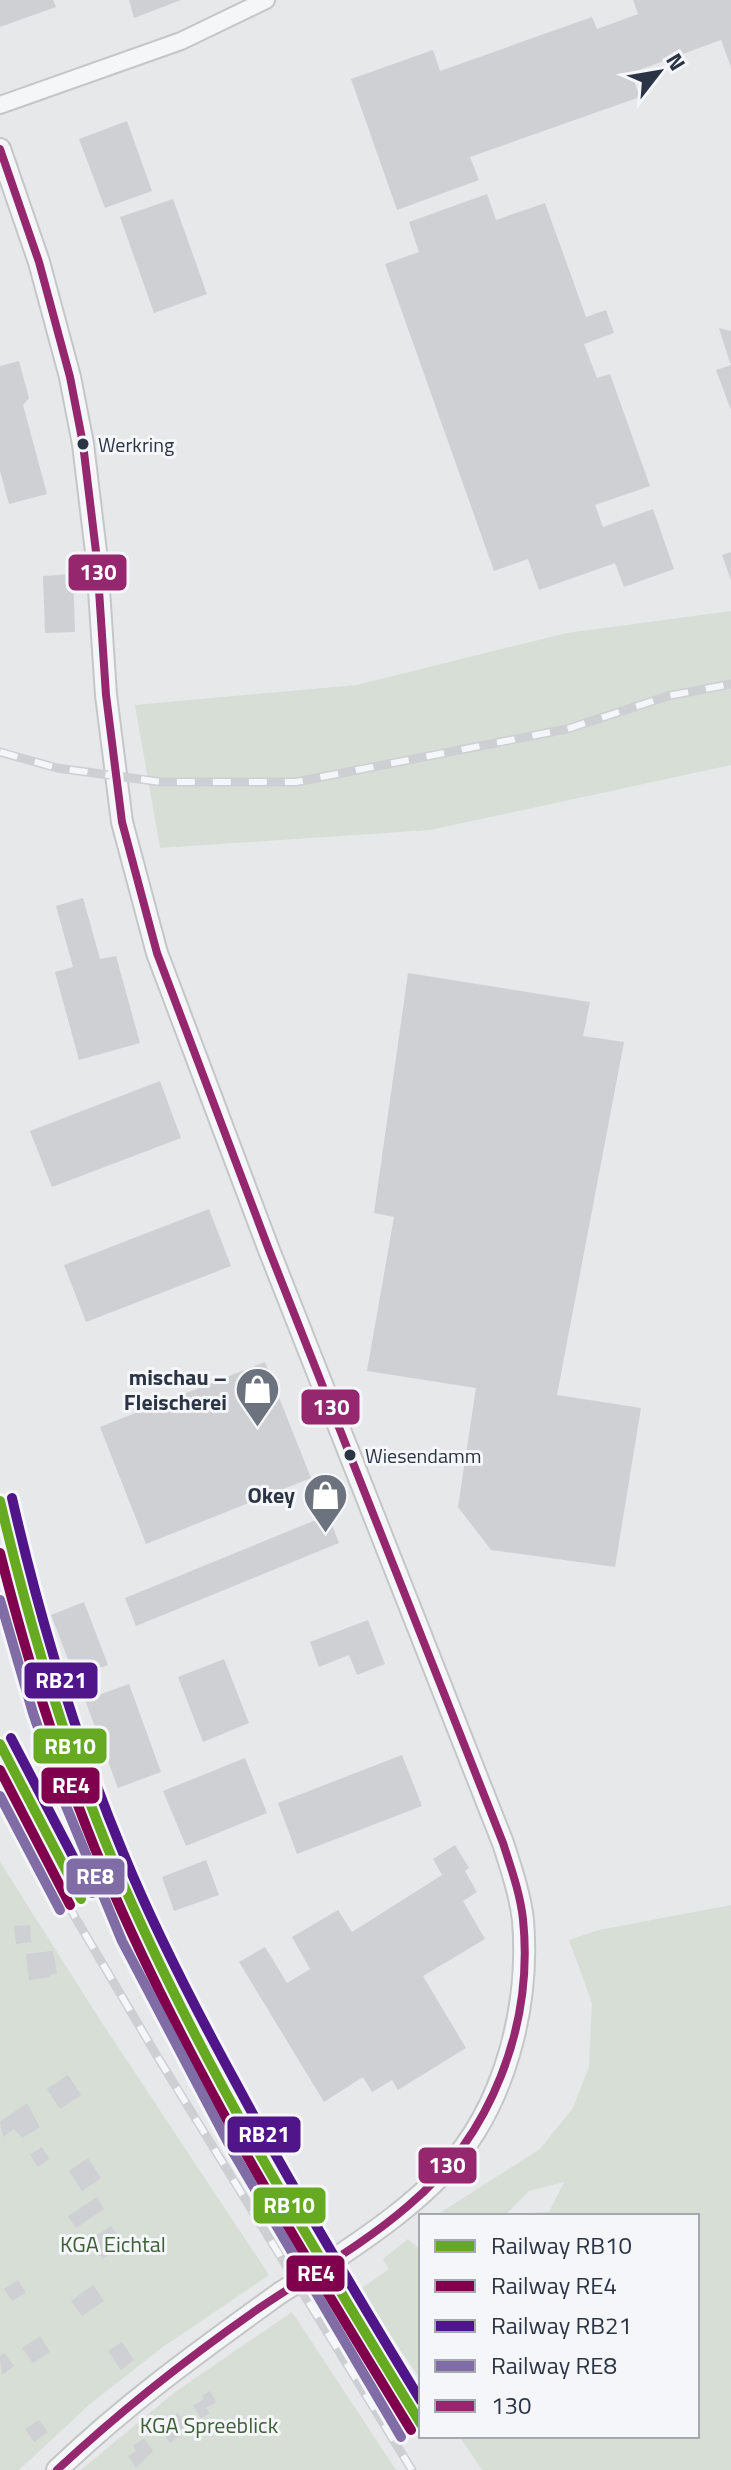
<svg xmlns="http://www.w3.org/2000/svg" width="731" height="2470" font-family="'Titillium Web',sans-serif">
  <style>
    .green { fill: #d6ded6 }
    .building { fill: #ced0d3 }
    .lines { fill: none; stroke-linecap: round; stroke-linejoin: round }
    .minor-casing { stroke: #c4c6c8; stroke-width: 20 }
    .tertiary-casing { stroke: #c4c6c8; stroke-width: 24 }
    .minor { stroke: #f5f6f7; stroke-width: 16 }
    .tertiary { stroke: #f5f6f7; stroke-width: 20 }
    .rail-casing { stroke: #cecfd2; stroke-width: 9 }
    .rail { stroke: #f4f6f9; stroke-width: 6; stroke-dasharray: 18; stroke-linecap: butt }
    .tertiary-bridge-casing { stroke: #c4c6c8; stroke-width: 24; stroke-linecap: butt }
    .tertiary-bridge { stroke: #f5f6f7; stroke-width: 20 }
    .bus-1-casing { stroke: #f4f6f9; stroke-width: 14 }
    .bus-1 { stroke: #95276e; stroke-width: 8 }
    .rail-1-casing { stroke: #f4f6f9; stroke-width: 16 }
    .rail-2-casing { stroke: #f4f6f9; stroke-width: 16 }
    .rail-3-casing { stroke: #f4f6f9; stroke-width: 16 }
    .rail-4-casing { stroke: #f4f6f9; stroke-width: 16 }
    .rail-1 { stroke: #6a2; stroke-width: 10 }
    .rail-2 { stroke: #80004d; stroke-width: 10 }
    .rail-3 { stroke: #501689; stroke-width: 10 }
    .rail-4 { stroke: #816da6; stroke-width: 10 }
    .bus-dot { fill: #2b3445; stroke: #f4f6f9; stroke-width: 3 }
    .labels { text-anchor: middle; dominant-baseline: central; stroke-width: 6; stroke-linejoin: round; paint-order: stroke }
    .bus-label { font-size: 20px; fill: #2b3445; stroke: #f4f6f9; text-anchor: start }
    .poi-label { font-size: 22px; font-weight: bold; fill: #2b3445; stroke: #f4f6f9; text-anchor: end }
    .park-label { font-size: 22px; fill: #3f6138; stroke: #f4f6f9 }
    .line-badge { stroke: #f4f6f9; stroke-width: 3 }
    .badge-label { font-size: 22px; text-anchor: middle; font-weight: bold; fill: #fff }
  </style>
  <rect width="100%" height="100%" fill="#e6e8ea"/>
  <path class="green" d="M731 611V765L430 830 160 848 135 705 357 685 567 633Z
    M0 1862 102 2023 269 2275 160 2349 90 2404 19 2470H0Z
    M731 1905V2470H482L459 2436H697V2216H524L528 2213 549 2212 564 2182 529 2191 504 2216H435L540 2149 573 2108 589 2067 592 2003 569 1940 599 1930Z
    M408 2239 421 2251V2380L367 2301 362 2288 389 2269 383 2259Z
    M292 2312 396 2470H81L175 2392Z"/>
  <path class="building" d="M0 0H53L56 7 0 27Z
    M129 0H181L134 18Z
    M633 0H731V67L721 40 631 73 640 97 470 157 479 180 397 210 351 79 433 50 440 71 592 17 597 29 638 14Z
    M127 121 152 191 105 208 79 139Z
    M487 194 496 220 545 203 586 317 606 310 614 333 584 344 597 378 610 374 650 486 595 505 603 527 653 509 674 569 624 587 615 563 539 590 528 559 494 571 385 264 419 252 409 222Z
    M173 199 207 294 154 313 120 217Z
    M719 328 731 331V363H730Z
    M19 361 29 398 23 405 47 494 9 504 0 471V366Z
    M731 365V410L716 370Z
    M731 552V580L722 555Z
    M73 574 75 632 45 633 43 576Z
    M83 898 100 959 116 956 140 1043 79 1060 55 972 73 967 56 906Z
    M408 973 590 1002 583 1036 624 1042 557 1395 641 1408 615 1567 491 1550 458 1507 476 1388 367 1371 394 1217 374 1213Z
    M160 1081 181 1138 52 1187 30 1131Z
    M209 1209 231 1266 86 1322 64 1265Z
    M265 1362 311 1478 146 1544 100 1427Z
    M328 1515 339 1543 136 1626 125 1598Z
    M84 1602 108 1665 75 1677 51 1615Z
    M368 1620 385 1664 357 1675 349 1655 319 1667 310 1642Z
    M224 1659 249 1723 203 1742 178 1677Z
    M129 1684 161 1772 118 1788 85 1700Z
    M402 1755 422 1806 297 1854 278 1803Z
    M245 1758 267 1813 186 1846 163 1791Z
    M455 1845 469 1868 465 1871 477 1892 463 1901 485 1939 423 1976 466 2048 398 2090 392 2080 372 2092 363 2077 324 2102 239 1962 265 1947 287 1983 310 1969 292 1937 338 1910 352 1932 442 1875 433 1859Z
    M206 1860 219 1895 174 1911 162 1877Z
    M30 1925 31 1942 16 1944 14 1926Z
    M53 1951 57 1973 50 1975V1977L29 1980 26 1954Z
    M68 2075 81 2095 60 2109 47 2089Z
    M27 2103 40 2127 22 2138 14 2129 3 2137 0 2122Z
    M42 2147 49 2159 38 2167 30 2155Z
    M88 2158 101 2178 82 2191 69 2171Z
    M97 2197 104 2209 76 2228 68 2216Z
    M111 2226 124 2244 103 2259 90 2240Z
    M18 2280 26 2293 12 2301 4 2289Z
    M93 2285 104 2301 82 2316 71 2301Z
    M40 2336 50 2352 33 2363 22 2348Z
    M122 2342 134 2360 121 2370 108 2351Z
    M4 2353 14 2366 2 2375 0 2356Z
    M210 2391 216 2402 206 2408 210 2413 201 2418 193 2406 204 2399 202 2396Z
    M178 2413 186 2426 178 2431 180 2436 170 2443 161 2429 170 2424 168 2419Z
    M39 2420 48 2432 34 2442 25 2429Z
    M144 2438 153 2451 136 2468 128 2456 136 2451 133 2446Z"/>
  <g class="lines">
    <defs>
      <path id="minor" d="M0 105 181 41 266 0"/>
      <path id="tertiary" d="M0 149 39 262 70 377 83 444 97 560 106 695 122 822 157 953 269 1250 503 1843C511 1868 520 1894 523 1920 530 2007 505 2107 444 2172 413 2205 376 2231 339 2256
        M57 2470C128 2402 201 2350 280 2293"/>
    </defs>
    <use href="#minor" class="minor-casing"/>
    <use href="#tertiary" class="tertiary-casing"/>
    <use href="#minor" class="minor"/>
    <use href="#tertiary" class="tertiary"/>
    <defs>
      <path id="rail" d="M0 752 57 768 161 782H296L567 729 668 696 731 684
        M0 1774 75 1917 157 2056 412 2470"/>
    </defs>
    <use href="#rail" class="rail-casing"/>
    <use href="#rail" class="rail"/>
    <defs>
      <path id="tertiary-bridge" d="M280 2293 339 2256"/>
    </defs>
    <use href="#tertiary-bridge" class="tertiary-bridge-casing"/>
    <use href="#tertiary-bridge" class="tertiary-bridge"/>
    <defs>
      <path id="bus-1" d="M0 149 39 262 70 377 83 444 97 560 106 695 122 822 157 953 269 1250 503 1843C511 1868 520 1893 523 1919 534 2026 491 2136 409 2205 362 2246 306 2276 255 2311 185 2360 119 2412 57 2470"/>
    </defs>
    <use href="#bus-1" class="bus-1-casing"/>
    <use href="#bus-1" class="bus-1"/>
    <defs>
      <path id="rail-1" d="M0 1501C29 1624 65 1747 114 1863 197 2059 310 2243 421 2424
        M0 1744 81 1899"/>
      <path id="rail-2" d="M0 1553C27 1660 60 1766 103 1868 186 2065 300 2249 411 2430
        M0 1770 70 1905"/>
      <path id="rail-3" d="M12 1498C40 1620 76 1740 124 1855 156 1933 195 2008 236 2083 294 2191 357 2296 421 2401
        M11 1738 92 1893"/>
      <path id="rail-4" d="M0 1600 33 1713 61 1794 122 1941 233 2152 401 2437
        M0 1796 60 1910"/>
    </defs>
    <use href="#rail-1" class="rail-1-casing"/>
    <use href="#rail-2" class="rail-2-casing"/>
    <use href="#rail-3" class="rail-3-casing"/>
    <use href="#rail-4" class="rail-4-casing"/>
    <use href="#rail-1" class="rail-1"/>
    <use href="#rail-2" class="rail-2"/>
    <use href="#rail-3" class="rail-3"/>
    <use href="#rail-4" class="rail-4"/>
  </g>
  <defs>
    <symbol id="shop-pin" viewBox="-11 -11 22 30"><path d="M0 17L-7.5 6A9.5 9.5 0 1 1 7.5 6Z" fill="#6c737f" stroke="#f4f6f9"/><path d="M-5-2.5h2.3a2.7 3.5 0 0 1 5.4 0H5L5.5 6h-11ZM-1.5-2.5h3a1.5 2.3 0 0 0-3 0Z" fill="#fff"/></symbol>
  </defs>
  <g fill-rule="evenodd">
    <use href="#shop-pin" x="232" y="1364" width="51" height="69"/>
    <use href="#shop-pin" x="300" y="1470" width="51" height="69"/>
  </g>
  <g class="bus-dot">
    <circle cx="83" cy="444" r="7"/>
    <circle cx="350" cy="1455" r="7"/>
  </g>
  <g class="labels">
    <g class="bus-label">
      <text x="98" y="444">Werkring</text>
      <text x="365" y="1455">Wiesendamm</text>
    </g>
    <g class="poi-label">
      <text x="227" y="1377">mischau –<tspan x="227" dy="25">Fleischerei</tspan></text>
      <text x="295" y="1495">Okey</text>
    </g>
    <g class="park-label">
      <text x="113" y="2244">KGA Eichtal</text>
      <text x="209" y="2425">KGA Spreeblick</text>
    </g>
  </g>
  <g class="line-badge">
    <rect x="67" y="553" width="61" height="39" rx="8" fill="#95276e"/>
    <rect x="300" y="1388" width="61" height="38" rx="8" fill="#95276e"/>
    <rect x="23" y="1661" width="76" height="39" rx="8" fill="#501689"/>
    <rect x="32" y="1727" width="76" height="38" rx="8" fill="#6a2"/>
    <rect x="40" y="1766" width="61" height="39" rx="8" fill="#80004d"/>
    <rect x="65" y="1857" width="61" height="39" rx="8" fill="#816da6"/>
    <rect x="226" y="2115" width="76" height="39" rx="8" fill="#501689"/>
    <rect x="417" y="2146" width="61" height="39" rx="8" fill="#95276e"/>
    <rect x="252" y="2186" width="75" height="39" rx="8" fill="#6a2"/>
    <rect x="285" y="2254" width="61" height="39" rx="8" fill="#80004d"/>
  </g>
  <g class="badge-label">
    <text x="98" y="580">130</text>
    <text x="331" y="1415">130</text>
    <text x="61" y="1688">RB21</text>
    <text x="70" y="1754">RB10</text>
    <text x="71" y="1793">RE4</text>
    <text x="95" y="1884">RE8</text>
    <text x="264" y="2142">RB21</text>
    <text x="447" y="2173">130</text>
    <text x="289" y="2213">RB10</text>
    <text x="316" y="2281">RE4</text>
  </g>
  <rect x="419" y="2214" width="280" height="224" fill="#f4f6f9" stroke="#a4a8b1" stroke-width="2"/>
  <rect x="435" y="2240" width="40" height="12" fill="#66aa22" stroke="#a4a8b1" stroke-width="2"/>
  <text x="491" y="2254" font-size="24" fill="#2b3445">Railway RB10</text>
  <rect x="435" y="2280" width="40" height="12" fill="#80004d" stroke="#a4a8b1" stroke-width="2"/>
  <text x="491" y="2294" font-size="24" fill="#2b3445">Railway RE4</text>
  <rect x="435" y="2320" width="40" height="12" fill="#501689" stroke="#a4a8b1" stroke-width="2"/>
  <text x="491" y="2334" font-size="24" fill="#2b3445">Railway RB21</text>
  <rect x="435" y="2360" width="40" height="12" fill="#816da6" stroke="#a4a8b1" stroke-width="2"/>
  <text x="491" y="2374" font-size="24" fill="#2b3445">Railway RE8</text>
  <rect x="435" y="2400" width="40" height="12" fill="#95276e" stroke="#a4a8b1" stroke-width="2"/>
  <text x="491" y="2414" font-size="24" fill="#2b3445">130</text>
  <g transform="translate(659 72) rotate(59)" stroke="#f4f6f9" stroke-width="6" paint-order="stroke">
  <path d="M0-6L14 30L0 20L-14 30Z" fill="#2b3445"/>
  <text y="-12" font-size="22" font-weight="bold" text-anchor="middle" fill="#2b3445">N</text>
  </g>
</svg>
